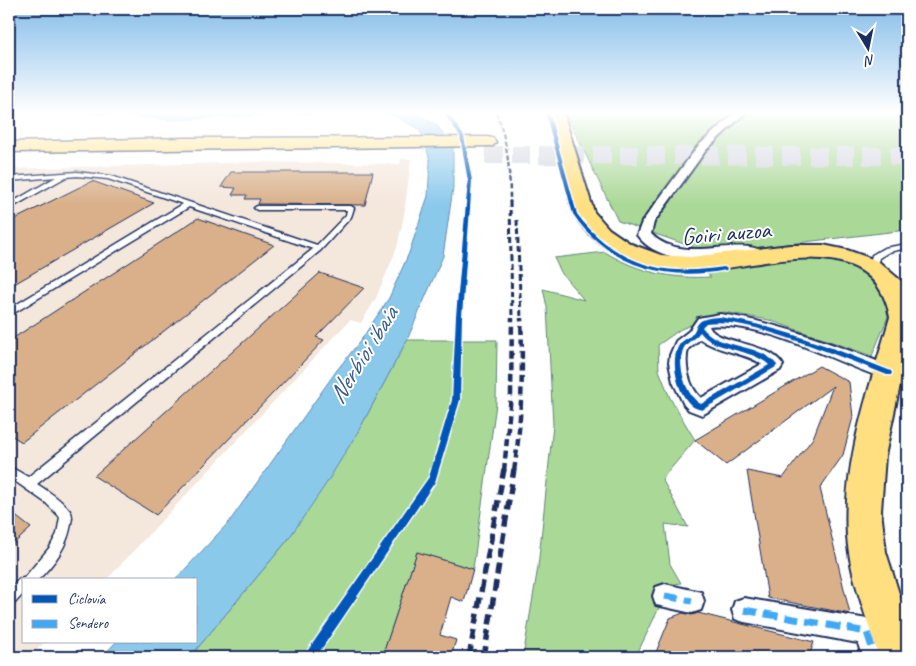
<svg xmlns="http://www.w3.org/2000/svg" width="916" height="666" font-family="Caveat,sans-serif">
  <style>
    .built { fill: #f4e7dc }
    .green { fill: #aad897; stroke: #62847a }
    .water { fill: #8bc9eb; stroke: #5e8bb3 }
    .building { fill: #d9b08a; stroke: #1b2f5e }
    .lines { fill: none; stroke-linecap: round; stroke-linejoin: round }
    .highway-tunnel { stroke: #d1d5df; stroke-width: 18; stroke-dasharray: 18 9; stroke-linecap: butt }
    .lane-casing { stroke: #1b2f5e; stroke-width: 3 }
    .street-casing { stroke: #1b2f5e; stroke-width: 4 }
    .primary-casing { stroke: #1b2f5e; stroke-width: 4 }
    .highway-casing { stroke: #1b2f5e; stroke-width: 3 }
    .lane { fill: #fff; fill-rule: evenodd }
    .street { fill: #fff; fill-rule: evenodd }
    .primary { fill: #ffdf80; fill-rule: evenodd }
    .highway { fill: #ffdf80; fill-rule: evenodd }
    .rail-far3 { stroke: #1b2f5e; stroke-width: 2.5; stroke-dasharray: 5 2.5; stroke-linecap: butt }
    .rail-far2 { stroke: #1b2f5e; stroke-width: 3; stroke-dasharray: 6 3; stroke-linecap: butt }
    .rail-far1 { stroke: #1b2f5e; stroke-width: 4.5; stroke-dasharray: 8 4.5; stroke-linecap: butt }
    .rail { stroke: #1b2f5e; stroke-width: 5.5; stroke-dasharray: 11 5.5; stroke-linecap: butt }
    .quiet { stroke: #3fa9f5; stroke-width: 7; stroke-dasharray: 14 7; stroke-linecap: butt }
    .cycleway-casing { stroke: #fff; stroke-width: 3 }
    .cycleway { fill: #0057b8; fill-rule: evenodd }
    .labels { text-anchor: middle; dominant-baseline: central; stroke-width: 4; stroke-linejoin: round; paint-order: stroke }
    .street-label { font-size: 24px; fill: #1b2f5e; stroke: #fff }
    .water-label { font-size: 25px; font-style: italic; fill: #3d5d88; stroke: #fff }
  </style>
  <rect width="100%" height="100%" fill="#fff"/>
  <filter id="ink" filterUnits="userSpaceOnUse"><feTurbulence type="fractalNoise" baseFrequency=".02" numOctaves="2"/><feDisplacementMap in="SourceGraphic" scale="10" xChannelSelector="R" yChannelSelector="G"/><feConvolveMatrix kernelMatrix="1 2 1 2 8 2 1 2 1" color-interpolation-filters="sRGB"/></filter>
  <g filter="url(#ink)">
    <path class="built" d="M401 159H411L404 215 397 248 375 300 361 323 350 320 106 580H24V642H45L29 657H9V169L257 162 400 164Z"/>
    <path class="green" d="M565 112H907V230L710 253 618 221Z
      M605 252C639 273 672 279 711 277L696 265 802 252 859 263 894 302 872 356 769 320 724 312 681 329 658 345 659 370 670 398 695 440 662 479 688 527 665 524 670 564 681 583 670 585 637 654 630 657H523L538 567 553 425 547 307 543 289 584 300 562 274 554 258Z
      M407 340H497L496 404 473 569 417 552 382 657H190L287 541 359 430Z"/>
    <path class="water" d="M80 112H413L437 125 453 148V188L443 256 407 340 359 430 326 484 287 541 190 657H102L116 642H196V580H175L229 522 337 370 361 340 389 298 409 253 428 196 430 161 424 137 418 129 395 116 380 112 289 114 174 120Z"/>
    <path class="building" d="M231 172H373L365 205 258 204 260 199H245L247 195H232L236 188 221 187Z
      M92 181 154 203 9 287V222Z
      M198 218 274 245 22 442 9 434V341Z
      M320 273 364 288 316 337 324 340 156 515 94 476Z
      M819 366 849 382 853 417 843 455 820 488 850 614 768 598 747 471 783 478 813 438 833 386 726 465 695 440Z
      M9 511 31 528 9 548Z
      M417 552 473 569 464 602 451 597 440 635 456 640 451 657H382Z
      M683 613 692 615 698 613 814 642 809 657H654L670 618Z"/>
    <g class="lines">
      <path class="highway-tunnel" d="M485 155 907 156"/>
      <defs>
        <path id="lane" d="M77 172 111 176 317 245 346 215 347 210H257L254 208 257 206H351L354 208 351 217 321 250 37 484C48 491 62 500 70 511 73 515 72 519 71 523 68 546 54 564 38 580H24V593L14 604 9 606V590L19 579 24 578 50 547 57 534 60 517 46 503 9 477V466L28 477 313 249 189 207 9 316V309L183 204 108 179 77 176 66 177 9 209V204L56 177 9 181V177Z
          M907 244V248L889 252 879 258 876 270H870L869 268 872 255 884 248Z"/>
        <path id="street" d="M736 112H746L706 150 654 222 651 234C685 268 749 230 768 257L761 261C756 260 753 255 748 254 740 253 731 256 724 257 695 260 657 262 637 235L642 222 698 146Z
          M720 314C781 323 838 346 895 368L898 373 895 378 889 380C836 363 764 321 709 326 714 344 770 341 783 365L780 370 702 415 689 410 684 405 673 382 669 363 670 355 676 341 689 331 698 318ZM700 339C719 352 743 352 762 364L701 398C689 387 684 366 688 349Z
          M665 584 701 592 704 601 701 610 692 613 656 605 653 596 656 587Z
          M744 598 867 619 876 623 888 657H862L858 643 744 622 735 619 732 610 735 601Z"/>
        <path id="primary" d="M547 112H563L594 212 609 229 631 244 661 255 691 257 790 245H823L847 250 878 261 901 281 907 292V352L885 456 881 511 886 552 907 619V657H879C867 618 850 577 847 536 842 462 870 387 890 317 873 224 755 269 693 272 649 273 598 254 575 215 570 207 569 195 567 186 560 161 554 137 547 112Z"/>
        <path id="highway" d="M487 137 493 138 496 142 493 146 9 152V142L185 138Z"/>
      </defs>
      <use href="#lane" class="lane-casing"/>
      <use href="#street" class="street-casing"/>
      <use href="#primary" class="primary-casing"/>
      <use href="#highway" class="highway-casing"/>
      <use href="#lane" class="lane"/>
      <use href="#street" class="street"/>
      <use href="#primary" class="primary"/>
      <use href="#highway" class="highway"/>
      <path class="rail-far3" d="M496 112C508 142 510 171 510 203"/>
      <path class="rail-far2" d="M510 201 512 319
        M517 220 521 319"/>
      <path class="rail-far1" d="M504 471 511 395 512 318
        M514 471C522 419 523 370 521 318"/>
      <path class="rail" d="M469 657 504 469
        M484 657 514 469"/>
      <path class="quiet" d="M665 596 692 601
        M744 610 867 632 875 657"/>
      <defs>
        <path id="cycleway" d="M443 112H447L464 136 472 181 462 316 460 400 435 482 316 657H305L306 653 429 477 452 400 456 316 468 181 460 136Z
          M545 112H549L577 214C600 246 638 269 678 270 693 271 709 269 724 267L726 268 727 269 726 270C666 282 608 266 573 214Z
          M720 317C779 326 836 349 891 371L892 373 891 375H887C852 361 817 347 782 336 757 328 732 320 706 323L702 327C720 351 758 341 777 365L776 367 702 410C698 409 694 408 691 405 678 394 670 362 678 347 681 340 688 339 692 334 695 330 694 331 696 327 701 317 710 318 720 317ZM700 332C713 351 751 348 769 365L701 404C686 397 677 365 683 350 685 343 695 339 700 332Z"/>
      </defs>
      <use href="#cycleway" class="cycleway-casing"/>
      <use href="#cycleway" class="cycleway"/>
    </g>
  </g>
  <linearGradient id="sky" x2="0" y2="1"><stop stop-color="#83bce9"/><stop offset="0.55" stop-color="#fff"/><stop offset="1" stop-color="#fff" stop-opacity="0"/></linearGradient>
  <rect width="916" height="205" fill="url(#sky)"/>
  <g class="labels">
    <g class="street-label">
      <text transform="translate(726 233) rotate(-5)">Goiri auzoa</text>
    </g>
    <g class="water-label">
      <text transform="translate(363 355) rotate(-58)">Nerbioi ibaia</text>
    </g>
  </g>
  <rect width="916" height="666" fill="none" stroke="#fff" stroke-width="30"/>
  <rect x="15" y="15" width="886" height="636" fill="none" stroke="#1b2f5e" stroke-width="2" filter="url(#ink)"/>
  <rect x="22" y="578" width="175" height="65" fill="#ffffff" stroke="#a4acbf"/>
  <rect x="32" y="595" width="25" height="8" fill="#0057b8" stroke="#a4acbf"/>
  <text x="68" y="604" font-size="15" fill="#1b2f5e">Ciclovía</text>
  <rect x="32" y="620" width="25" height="8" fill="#3fa9f5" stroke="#a4acbf"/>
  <text x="68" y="628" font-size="15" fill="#1b2f5e">Sendero</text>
  <g transform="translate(868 48) rotate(170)" stroke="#ffffff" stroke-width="4" paint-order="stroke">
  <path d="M0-4L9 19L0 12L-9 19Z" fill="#1b2f5e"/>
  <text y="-8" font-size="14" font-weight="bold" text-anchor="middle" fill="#1b2f5e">N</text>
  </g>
</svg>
